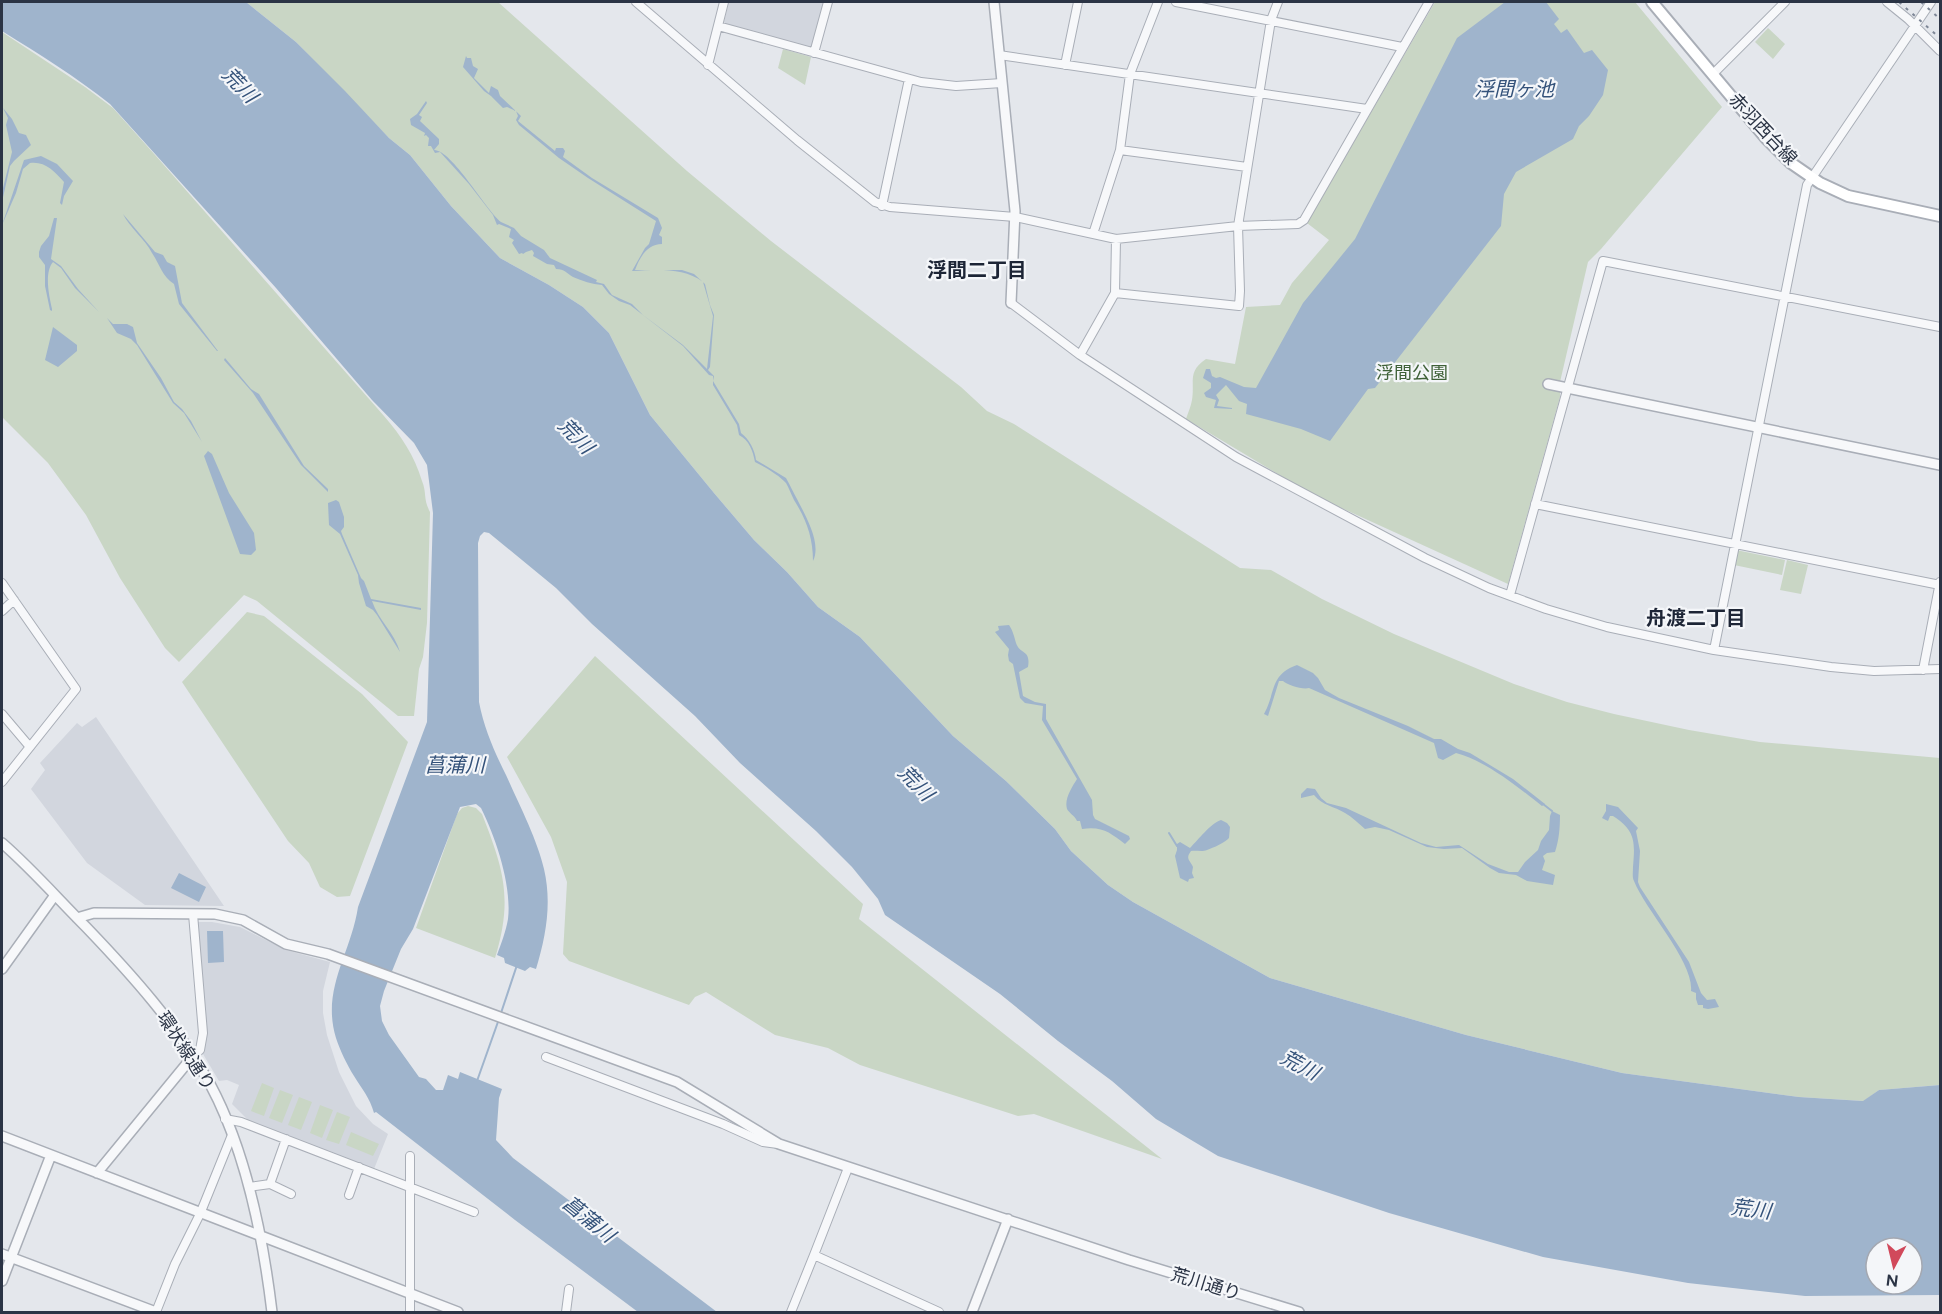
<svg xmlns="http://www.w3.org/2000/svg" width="1942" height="1314" font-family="Figtree,'Noto Sans JP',sans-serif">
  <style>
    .built { fill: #d2d6de }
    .green { fill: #c9d6c5 }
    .water { fill: #9fb4cc; fill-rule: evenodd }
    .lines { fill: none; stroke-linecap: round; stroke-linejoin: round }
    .stream { stroke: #9fb4cc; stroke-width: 2 }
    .minor-casing { stroke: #a9aeb7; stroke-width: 10 }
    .tertiary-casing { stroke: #a9aeb7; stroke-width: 12 }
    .secondary-casing { stroke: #a9aeb7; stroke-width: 14 }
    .minor { stroke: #f7f8fa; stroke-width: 8 }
    .tertiary { stroke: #f7f8fa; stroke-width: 9 }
    .secondary { stroke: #fff; stroke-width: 10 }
    .rail { stroke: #7d8696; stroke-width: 2; stroke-dasharray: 3 6; stroke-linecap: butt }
    .labels { text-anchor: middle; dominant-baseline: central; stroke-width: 4.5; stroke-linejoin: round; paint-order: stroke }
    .street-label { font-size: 18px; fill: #2b3445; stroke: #f4f6f9 }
    .park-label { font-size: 18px; fill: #3f6138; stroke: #f4f6f9 }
    .water-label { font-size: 20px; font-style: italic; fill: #34527a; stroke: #f4f6f9 }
    .neighbourhood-label { font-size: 20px; font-weight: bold; fill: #1d2536; stroke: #f4f6f9 }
  </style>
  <rect width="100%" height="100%" fill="#e4e7ec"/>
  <path class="built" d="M729 2H824L812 45 808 48 725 24 724 22Z
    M96 717 224 906 145 905 87 863 31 789 45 770 40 763 77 723 82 727Z
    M197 922H212L240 927 286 950 330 962 323 991V1013L327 1035 339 1072 356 1106 373 1124 388 1134 374 1169 248 1120 232 1104 239 1085 227 1080 219 1081 203 1054 206 1032Z"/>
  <path class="green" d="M246 2H498L687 171 771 241 961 387 987 411 1014 424 1240 568 1271 570 1322 599 1394 634 1514 684 1567 702 1614 714 1689 730 1760 742 1940 758V1085L1879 1090 1864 1101 1799 1097 1622 1073 1466 1035 1270 978 1133 902 1108 885 1071 851 1055 829 1006 781 953 736 860 637 818 607 787 572 754 540 714 493 650 415 609 333 583 307 549 285 500 258 451 206 410 155 389 138 296 42Z
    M1435 2H1635L1722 107 1601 249 1588 262 1560 382V397L1508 584 1313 495 1186 419C1188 413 1191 406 1192 400 1195 381 1187 372 1206 359L1235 364 1246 307 1280 305 1292 283 1329 240 1307 223Z
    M1768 28 1785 44 1773 59 1755 42Z
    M2 32 85 87 113 108 156 156 384 416C402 437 414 455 422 481 427 493 423 499 430 512L427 623 423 657 419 669 414 716H398L257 601 244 595 179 662 165 648 120 578 86 515 48 463 2 417Z
    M783 49 811 57 805 85 778 68Z
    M1736 550 1785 560 1782 575 1734 565Z
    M1787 560 1808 565 1801 594 1780 590Z
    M247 612 264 616 362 694 408 742 350 896 337 897 320 887 309 863 288 841 182 682Z
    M595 656 863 904 859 919 1162 1159 1034 1114 1018 1116 860 1065 828 1048 775 1035 706 992 695 997 689 1005 569 961 563 954 567 882 551 837 507 757Z
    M468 806 476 808 482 814C504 870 513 899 495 958L416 928 457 814 462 808Z
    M262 1083 274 1088 264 1116 251 1111Z
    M280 1090 293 1095 282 1123 269 1118Z
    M299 1097 312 1102 301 1130 288 1125Z
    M320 1105 333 1110 322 1138 310 1133Z
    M337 1112 350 1117 339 1144 326 1140Z
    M351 1132 379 1144 373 1156 346 1145Z"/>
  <path class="water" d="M2 2H246L296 42 345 91 389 138 410 155 451 206 500 258 549 285 583 307 609 333 650 415 714 493 754 540 787 572 818 607 860 637 953 736 1006 781 1055 829 1071 851 1108 885 1133 902 1270 978 1466 1035 1622 1073 1799 1097 1863 1101 1879 1090 1940 1085V1295L1805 1296 1688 1283 1543 1257 1389 1213 1218 1156 1156 1119 1112 1081 1058 1041 1000 994 885 915 878 899 852 867 816 831 740 763 695 716 592 624 556 588 489 533 484 532 480 536 478 543 479 702C484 728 494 751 506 775 518 802 538 841 544 869 552 903 546 936 536 969L530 967 525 971 505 963 504 958 497 955C501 944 506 931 508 919 512 886 496 838 481 808L476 804 460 807 413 929 401 949 384 991 380 1006 382 1021 389 1035 419 1077 426 1079 436 1090H443L448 1075 458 1079 460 1072 502 1089 499 1098 496 1140 513 1158 717 1312H638L515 1220 376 1112 374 1113C370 1098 362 1089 354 1076 347 1065 340 1050 336 1038 321 989 351 954 358 907L427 722 433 513 427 465 414 443 372 400 276 288 110 104C76 77 39 54 2 31ZM1876 1248H1912V1284H1876Z
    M1505 2H1546L1559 19 1554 24 1561 33 1567 29 1584 53 1592 50 1608 70 1603 95 1589 116 1579 126 1573 139 1516 172 1504 194 1501 226 1375 388 1368 389 1330 441 1301 429 1246 414 1247 404 1239 401 1226 385 1216 395 1219 400 1217 406 1232 408V409L1214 408 1216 400 1206 397 1204 393 1211 388V383L1203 378 1206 369H1210L1212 376 1216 378 1220 377 1244 387 1256 388 1303 303 1355 239 1457 38Z
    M466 56 467 58H471L473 66 478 69 474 78 489 93 491 86 498 90 500 96 521 116 518 121 555 151 556 148H563L565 151 563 157 592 178 658 218 662 228 659 235 662 237V244C647 244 640 257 635 270H682L694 274 705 284 710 305 714 315 710 367 708 370 714 376 713 381 739 424 741 433C749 439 755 450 756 460L786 478C790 485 793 492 797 499 805 515 822 543 813 561 813 537 806 519 794 500 791 494 789 488 786 483 779 475 765 467 755 462 753 451 749 440 739 435L737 425 713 385V376L709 375 683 346 630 305 619 301 609 294 602 285C592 284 582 281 573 277 566 273 565 269 556 269L554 265 547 264 533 256 534 253 532 250 526 252 523 254 522 253 519 254 512 243 514 240 509 237 511 229 499 224 497 225 493 215 469 184 440 152 435 153 431 146H428L429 138 426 135 424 136 425 133 411 125 410 119 417 114 426 101 427 103 419 115 422 117 420 121 439 139V144L434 150C452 150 485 209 501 222 505 224 510 226 514 228L521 236 544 250 550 258 597 280 596 282 604 284 612 295 632 304 643 315 683 345 707 369 713 316 703 282C683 267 656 270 632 271L645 248 649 244 656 221 588 178 559 158 519 125 516 120 518 116 516 111 507 107 503 108 491 96 484 91 463 67Z
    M3 108 12 119 19 133 26 135 31 145 14 161 10 166 2 202V192L12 152 6 125 8 118Z
    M41 156 57 164 73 181 64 196 62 205 60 203 64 182C54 171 45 161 30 163L23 169 16 193 2 225 24 160Z
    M123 214 155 252 163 255 167 262 175 266 182 303 218 351H217L179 304 174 284C162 276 160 265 152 253 145 239 129 227 123 214Z
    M54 218H57L51 259 61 266 78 289 99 312 75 288 61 268 53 262C44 273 49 295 52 309V311L50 310 45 286V265L39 257V252L41 246 49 236Z
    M107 318 113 324H127L133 327 137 343 161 378 174 402 182 409 191 421 202 442 184 413 173 403 137 345 131 339 117 333Z
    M53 327 77 345V351L58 367 45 360Z
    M225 358 251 389 259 394 304 466 328 489V492L301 465 253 393 224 360Z
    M208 451 212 454 229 493 254 533 256 550 251 555 240 554 204 456Z
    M336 500 339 502 344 517V527L341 531 342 534 361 578 364 581 371 599 421 608V610L372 601C378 620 395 633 400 652L377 615 373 610 366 606 359 583 358 575 340 534 329 525 328 503Z
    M1009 625C1013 631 1014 636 1016 643 1020 655 1031 649 1028 667L1019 672 1023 696 1035 702 1046 704V719L1092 800 1093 815 1095 819 1129 836 1130 839 1125 844C1110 833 1103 826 1082 829L1080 821H1077C1075 816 1069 813 1067 809 1064 799 1072 787 1077 779L1042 720 1043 706 1025 703 1020 698 1013 664 1009 661 1008 655 1009 649 995 632 999 630 998 626Z
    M1297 665 1313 673 1318 678 1325 690 1339 698 1408 726 1434 739H1441L1458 749 1470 753 1513 779 1545 804 1542 806C1518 787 1486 761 1456 753L1443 760 1438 758 1434 743 1309 688C1303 690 1287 685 1283 681H1279L1268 716 1264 714C1276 693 1269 675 1297 665Z
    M1307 788 1315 789 1321 798 1327 803 1346 808 1421 843 1436 847 1459 845 1488 864 1509 872H1518L1525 862 1538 850 1541 841 1549 830 1550 816 1552 811 1560 815C1560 828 1559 840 1555 852L1547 853 1543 856 1545 861 1542 870 1555 875 1553 885 1527 881 1516 875 1499 873 1490 868 1462 848 1444 849 1427 847 1389 830 1375 827 1365 829C1358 823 1352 817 1345 813 1334 806 1323 806 1314 795L1301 798V794Z
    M1606 804 1618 807 1638 828 1636 831 1640 851 1638 882 1640 887 1689 962 1701 993 1707 1000 1715 999 1719 1007 1708 1009 1703 1008V1005H1698L1696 999V993L1691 991C1694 962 1646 911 1634 881 1632 877 1633 872 1633 867 1635 842 1636 831 1613 816H1610L1608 821 1602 818 1606 811Z
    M1221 820 1227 823 1230 827 1229 838C1226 842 1213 848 1207 850 1202 852 1196 850 1191 851 1185 859 1190 860 1193 867L1192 873 1194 878 1189 879 1188 882 1180 878 1175 856 1177 850V844L1180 842 1190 848C1198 840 1211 823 1221 820Z
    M179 873 206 887 199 902 171 888Z
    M207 931H223L224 962 208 963Z"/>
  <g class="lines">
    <path class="stream" d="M1543 804 1552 811
      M1169 833 1177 846
      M501 1013 517 965
      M477 1081 499 1019"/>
    <defs>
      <path id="minor" d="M636 2 797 140 875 202 890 207 1015 217 1116 239 1238 226 1298 224 1304 220 1429 2
        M1176 2 1402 47
        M1887 2 1908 19 1940 51
        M718 26 921 82 956 86 1002 83
        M814 53 828 2
        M999 55 1367 109
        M708 65 724 2
        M1065 65 1078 2
        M1713 74 1785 2
        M1120 150 1247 167
        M882 206 909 79
        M1093 234 1120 150 1130 74 1158 2
        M1115 293 1239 306 1240 291 1238 226 1271 20 1278 2
        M1011 303 1080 355 1236 457 1425 558 1489 588 1546 609 1607 627 1714 650 1831 667 1874 671 1940 669
        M1080 355 1115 293 1116 239
        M1535 504 1940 585
        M2 583 76 689 2 782
        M1510 595 1603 261 1940 327
        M2 611 14 600
        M1714 650 1807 185 1931 2
        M1923 670 1940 582
        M2 714 30 747
        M193 914 203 1033 200 1050 193 1056
        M546 1057 723 1124 763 1142 778 1144
        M225 1119 241 1122 474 1212
        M270 1184 291 1194
        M249 1187 270 1184 286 1139
        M349 1195 359 1167
        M814 1255 848 1168
        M156 1312 175 1264 200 1214 232 1135
        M410 1312V1156
        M566 1312 569 1289
        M791 1312 814 1255 939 1312"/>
      <path id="tertiary" d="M994 2 1015 211 1011 303
        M1548 384 1940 465
        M2 843C31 868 58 899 86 927 132 975 177 1025 210 1084 246 1151 263 1237 272 1312
        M77 918 94 913 215 914 243 920 286 944 328 954 677 1082 779 1144 1129 1260 1299 1312
        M2 969 55 895
        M2 1136 458 1312
        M97 1173 193 1056
        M2 1254 156 1312
        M2 1281 51 1155
        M972 1312 1008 1219"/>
      <path id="secondary" d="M1652 2 1766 138 1791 163 1820 183 1848 196 1940 216"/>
    </defs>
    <use href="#minor" class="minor-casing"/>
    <use href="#tertiary" class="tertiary-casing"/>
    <use href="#secondary" class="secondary-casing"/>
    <use href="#minor" class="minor"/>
    <use href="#tertiary" class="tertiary"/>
    <use href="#secondary" class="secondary"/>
    <path class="rail" d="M1899 2 1940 38
      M1921 2 1940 19"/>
  </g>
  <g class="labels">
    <g class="street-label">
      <text transform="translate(1763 129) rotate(47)">赤羽西台線</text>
      <text transform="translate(186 1051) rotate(57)">環状線通り</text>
      <text transform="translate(1206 1284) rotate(17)">荒川通り</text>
    </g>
    <g class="park-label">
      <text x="1412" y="373">浮間公園</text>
    </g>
    <g class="water-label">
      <text transform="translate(240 85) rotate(46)">荒川</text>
      <text x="1514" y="89">浮間ヶ池</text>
      <text transform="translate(576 436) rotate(46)">荒川</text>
      <text x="455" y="765">菖蒲川</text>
      <text transform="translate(916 783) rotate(46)">荒川</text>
      <text transform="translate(1300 1065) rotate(28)">荒川</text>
      <text transform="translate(1751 1209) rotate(7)">荒川</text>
      <text transform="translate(589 1219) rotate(39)">菖蒲川</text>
    </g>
    <g class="neighbourhood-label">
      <text x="977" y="270">浮間二丁目</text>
      <text x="1696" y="618">舟渡二丁目</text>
    </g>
  </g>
  <rect width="1942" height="1314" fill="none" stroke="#2b3445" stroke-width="6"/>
  <g transform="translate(1894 1266) rotate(187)"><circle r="28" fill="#f4f6f9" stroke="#a4a8b1" stroke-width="1.5"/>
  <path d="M0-4.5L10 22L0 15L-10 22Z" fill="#d1495b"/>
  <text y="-9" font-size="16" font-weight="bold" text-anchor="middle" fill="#2b3445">N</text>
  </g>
</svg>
